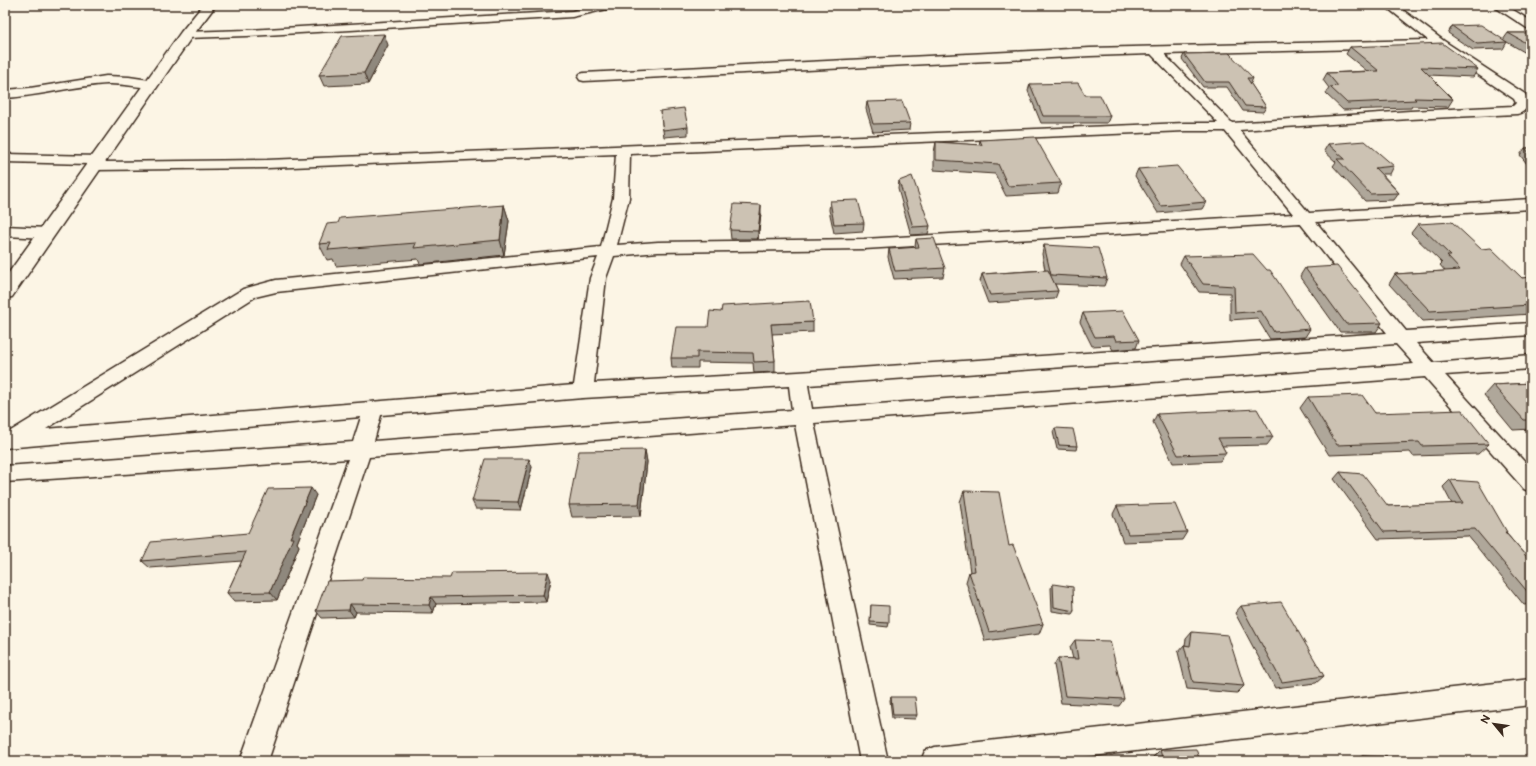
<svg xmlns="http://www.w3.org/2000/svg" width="1536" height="766" font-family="'Balsamiq Sans',sans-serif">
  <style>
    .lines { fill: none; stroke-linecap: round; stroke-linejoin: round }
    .minor-casing { stroke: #3b2a1e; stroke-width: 3 }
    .tertiary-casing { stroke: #3b2a1e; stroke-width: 3 }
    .minor { fill: #fcf5e5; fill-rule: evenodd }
    .tertiary { fill: #fcf5e5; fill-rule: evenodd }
    .wall { fill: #afa79a; stroke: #3b2a1e }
    .shaded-wall { fill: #8f887d; stroke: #3b2a1e }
    .building { fill: #ccc2b3; stroke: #3b2a1e }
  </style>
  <rect width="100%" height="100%" fill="#fcf5e5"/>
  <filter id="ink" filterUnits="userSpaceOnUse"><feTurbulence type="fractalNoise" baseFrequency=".025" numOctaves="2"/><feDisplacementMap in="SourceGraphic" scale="8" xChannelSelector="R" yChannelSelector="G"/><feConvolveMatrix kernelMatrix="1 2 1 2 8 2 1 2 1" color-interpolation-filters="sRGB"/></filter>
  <g filter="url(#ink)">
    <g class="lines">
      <defs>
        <path id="minor" d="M597 5H617L616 7 572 17 247 36 186 38 182 37 180 35 182 33 186 32 247 30 572 11Z
          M1384 5H1396L1444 41 1525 94 1530 104C1526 109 1523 113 1517 114L1410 119 1239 130 1309 213 1531 199V209L1316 222 1406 331 1531 323V335L1416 343 1434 363 1531 355V369L1445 375 1531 469V492L1524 489 1425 377 814 423 888 761H860L795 425 369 457 268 761H240L348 459 5 482V466L353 442 361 417 5 448V432H9L243 289 276 280 601 247 613 198 616 154 267 168 95 170 90 169 88 166 89 164 5 162V154L99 156 104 157 106 160 105 162 267 160 1185 123H1218L1151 54 1090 56 584 81 580 80 578 77 580 74 584 73 1090 48 1428 40ZM1437 47 1514 99 1516 103 1513 106 1410 111 1232 123 1164 54ZM1185 131H1225L1293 214 864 239 658 242 617 245 629 198 630 154ZM1300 223 1387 333 798 372 594 383 606 278 614 256 658 252 864 249ZM598 257 590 278 574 385 46 429 255 297 276 292ZM1396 344 1414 364 812 409 808 385ZM789 386 792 410 374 441 381 415 583 398Z
          M1492 5H1505L1531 21V29L1527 28Z
          M106 76 129 77 156 81 158 84 156 87C146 89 121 83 107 84 73 86 39 96 5 98V90L30 88Z
          M5 226 47 228 53 230 55 233 53 236 47 238 5 236Z
          M1531 679V705L1050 761H921L925 751 935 747Z"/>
        <path id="tertiary" d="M203 5H216L191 38 12 297 5 298V278L181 32Z"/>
      </defs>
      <use href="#minor" class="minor-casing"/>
      <use href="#tertiary" class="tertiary-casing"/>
      <use href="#minor" class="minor"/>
      <use href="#tertiary" class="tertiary"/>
    </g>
    <path class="wall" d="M1452 26 1503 40 1508 33H1531V56L1507 42 1503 49 1473 50 1448 33Z
      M388 45 368 84 324 86 319 75Z
      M1350 47 1478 69 1473 77 1429 75 1453 99 1448 107 1412 106 1411 108 1343 110 1326 94 1329 88 1323 80 1327 73 1367 71 1346 54Z
      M1184 54 1253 78 1251 83H1250L1266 107 1263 112 1243 111 1227 87H1203L1182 59Z
      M1030 84 1085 95 1110 116 1107 123H1041L1028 91Z
      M867 102 910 123 909 130 873 132 866 109Z
      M660 111 688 127V135L664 137Z
      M980 140 1061 183 1058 193 1006 196 995 174 934 170V152L936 142 979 145Z
      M1328 144 1394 166 1390 174H1382L1399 193 1394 200 1365 201 1333 166 1336 162 1324 151Z
      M1525 148H1531V169L1520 155Z
      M1138 169 1206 202 1202 209 1158 213 1135 176Z
      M899 181 930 226 928 234 911 235 898 189Z
      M830 201 864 223 863 231 834 233 829 210Z
      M504 205 509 221 504 255 420 264 418 259 336 266 333 259 327 260 319 244Z
      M761 213 758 239H731L730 230Z
      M1418 224 1481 249 1522 278 1531 277V314L1423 321 1389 284 1395 274 1445 271 1440 265 1442 263 1411 233Z
      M916 239 945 268 943 277 894 279 888 257 889 249 915 247Z
      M1044 245 1107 278 1104 286 1055 284 1058 291 1055 299 988 303 980 282 982 274 1045 270 1042 254Z
      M1184 256 1310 329 1305 337 1270 339 1257 318 1230 320V293L1199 292 1180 264Z
      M1305 268 1382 323 1376 332H1340L1300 276Z
      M1083 313 1139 340 1136 348 1113 350 1110 345 1092 346 1080 322Z
      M813 322V332L772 334 775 361V372L754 373 753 363 698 362V368H672L671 358 708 327Z
      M1531 383V429L1513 430 1484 395 1493 385Z
      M1308 397 1375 413 1489 444 1478 454 1413 456 1410 452 1329 455 1300 408Z
      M1157 414 1273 437 1267 445 1222 446 1226 453 1220 461 1173 463 1153 422Z
      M1055 428 1077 446 1076 450 1057 449 1053 432Z
      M645 450 647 462 641 516 572 517 569 505Z
      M532 467 521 510 476 509 472 501Z
      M1340 472 1388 506 1452 504 1443 487 1450 480 1507 532 1506 533 1531 562V604L1524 605 1468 536 1378 539 1334 479Z
      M964 491 1009 546 1043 624 1039 634 985 641 966 582 969 572H970L960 502Z
      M316 495 297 543 299 546 277 600 234 601 227 593 242 561 150 568 142 561 248 533Z
      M1117 506 1187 532 1182 540 1123 542 1113 514Z
      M362 580H551L546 602 436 604 433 613 356 612 354 617 322 618 316 611Z
      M1053 584 1074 611 1072 614 1052 611 1051 588Z
      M871 605 889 623 888 627 870 625Z
      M1241 606 1324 676 1316 683 1275 688 1235 613Z
      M1192 632 1244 686 1237 693 1187 689 1178 652 1184 645H1185L1186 639Z
      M1075 640 1124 699 1119 706 1061 703 1054 665 1058 658 1073 659 1070 647Z
      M891 697 917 715 915 719 892 718 890 700Z
      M1160 750 1200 761H1152L1151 759Z
      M1362 756 1449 761H1354Z"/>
    <path class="shaded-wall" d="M384 34 388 45 368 84 364 73Z
      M504 205 509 221 504 255 500 240Z
      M761 205V213L758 239V231Z
      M645 450 647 462 641 516 639 504Z
      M529 459 532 467 521 510 518 502Z
      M311 488 316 495 297 543 299 546 277 600 270 592 290 538Z
      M548 572 551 580 546 602 543 595Z
      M431 597 436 604 433 613 429 605Z
      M350 604 356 612 354 617 349 610Z"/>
    <path class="building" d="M1481 25 1507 42 1477 44 1452 26Z
      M1508 33H1531V46Z
      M384 34 364 73 319 75 342 36Z
      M1442 43 1478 69 1421 67 1453 99 1414 98 1416 100 1347 103 1330 87 1338 86 1327 73 1379 71 1350 47Z
      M1229 53 1253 78H1247L1266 107 1245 106 1229 82H1205L1184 54Z
      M1078 83 1085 95H1100L1110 116H1043L1030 84Z
      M902 101 910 123 873 124 867 102Z
      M684 108 688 127 663 130 660 111Z
      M1035 137 1061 183 1008 186 998 164 936 160V142L982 145 980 140Z
      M1365 141 1394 166 1375 168 1399 193 1370 194 1337 159H1345L1328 144Z
      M1525 148H1531V155Z
      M1177 166 1206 202 1161 206 1138 169Z
      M912 176 930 226 913 227 899 181Z
      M858 200 864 223 834 224 830 201Z
      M734 204 761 205 758 231 730 230Z
      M504 205 500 240 414 248 416 243 328 250 331 243 319 244 327 224 338 223 340 218Z
      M1452 222 1481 249 1491 248 1522 278 1531 277V305L1430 311 1395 274 1460 270 1447 256H1451L1418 224Z
      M934 238 945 268 895 271 889 249 919 247 916 239Z
      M1044 245 1098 248 1107 278 1051 275Z
      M1253 254 1267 270H1270L1310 329 1274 332 1261 311 1235 313 1234 286 1203 284 1184 256Z
      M1337 266 1382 323 1346 324 1305 268Z
      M1048 270 1058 291 990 295 982 274Z
      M810 301 813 322 771 324 775 361 754 362 753 353 697 352V358H671L676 327H708L710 311 721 312 722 306Z
      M1123 311 1139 340 1116 341 1114 336 1095 337 1083 313Z
      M1531 383V420H1524L1493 385Z
      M1362 395 1375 413 1462 410 1489 444 1422 446 1419 442 1337 445 1308 397Z
      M1257 409 1273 437 1218 438 1226 453 1178 455 1157 414Z
      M1055 428 1073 429 1077 446 1059 445Z
      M645 450 639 504 569 505 579 451Z
      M485 459H529L518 502 472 501Z
      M1340 472 1363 474 1388 506 1463 503 1450 480 1478 482 1507 532H1505L1531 562V596L1475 529 1384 532Z
      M311 488 290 538H293L270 592 227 593 246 552 142 561 151 542 248 533 268 489Z
      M964 491 999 492 1009 546 1013 545 1043 624 989 632 969 572 975 571Z
      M1175 504 1187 532 1128 534 1117 506Z
      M548 572 543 595 431 597 429 605 350 604 349 610 316 611 327 581 362 580 363 577 450 578 452 573Z
      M1053 584 1073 587 1074 611 1054 607Z
      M1281 602 1324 676 1282 682 1241 606Z
      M871 605 889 606V623L870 622Z
      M1192 632 1228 635 1244 686 1193 682 1184 645 1190 646Z
      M1075 640 1110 641 1124 699 1065 696 1058 658 1078 659Z
      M891 697H915L917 715H893Z
      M1196 749 1200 761H1163L1160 750Z
      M1362 756 1448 758 1449 761H1364Z"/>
  </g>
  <rect width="1536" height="766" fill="none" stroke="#fcf5e5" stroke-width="20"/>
  <rect x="10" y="10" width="1516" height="746" fill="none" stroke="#3b2a1e" stroke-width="1.5" filter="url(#ink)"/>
  <g transform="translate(1494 724) rotate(299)" stroke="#fcf5e5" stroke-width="3" paint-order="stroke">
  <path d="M0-3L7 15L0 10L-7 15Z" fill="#3b2a1e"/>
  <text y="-6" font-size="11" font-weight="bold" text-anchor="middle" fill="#3b2a1e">N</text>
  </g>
</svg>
